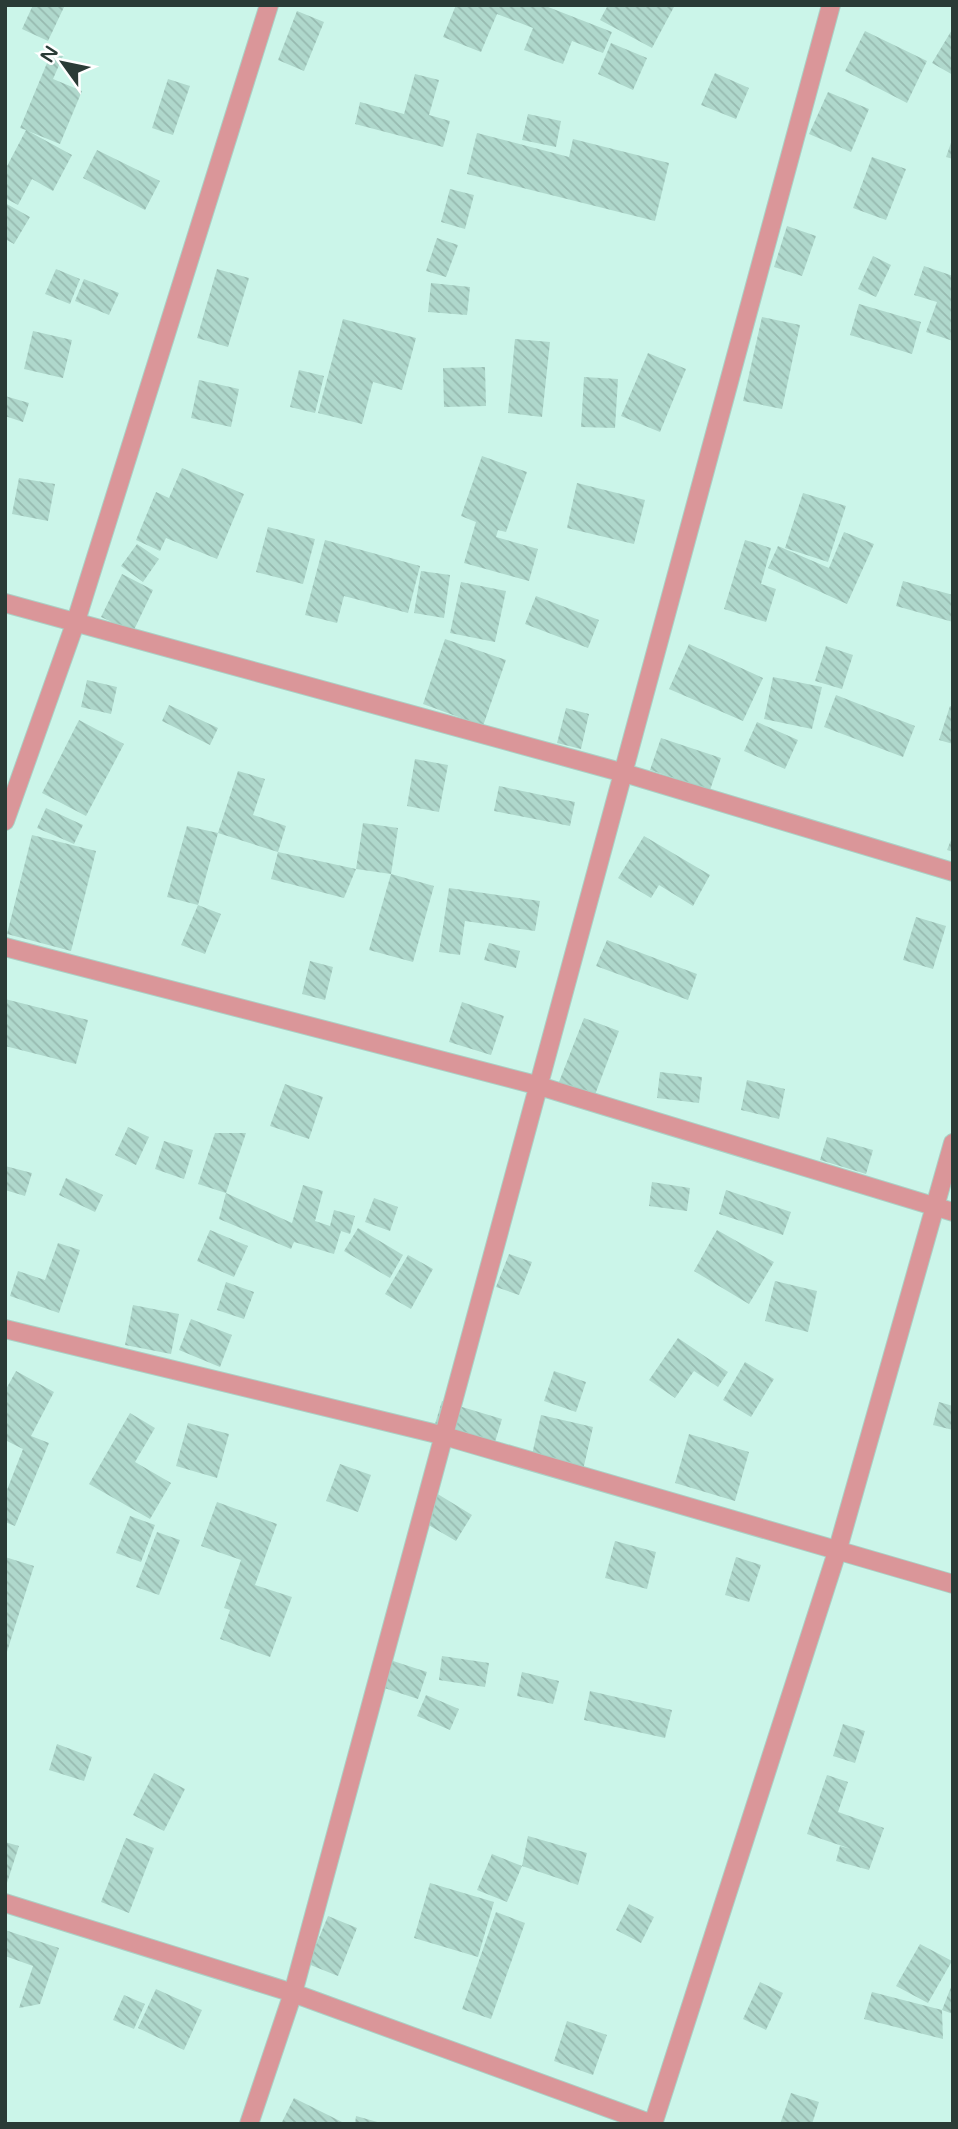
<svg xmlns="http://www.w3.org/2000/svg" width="958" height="2129" font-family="'Varela Round',sans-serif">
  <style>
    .building { fill: url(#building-back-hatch) }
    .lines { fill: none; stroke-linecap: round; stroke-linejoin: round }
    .minor-casing { stroke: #abd0c5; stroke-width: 20 }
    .minor { stroke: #da9699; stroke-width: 18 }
  </style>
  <defs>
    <pattern id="building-back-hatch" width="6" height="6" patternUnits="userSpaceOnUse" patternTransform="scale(1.75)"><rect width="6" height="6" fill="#afd8cc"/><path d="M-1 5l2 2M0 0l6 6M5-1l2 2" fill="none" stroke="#97bab0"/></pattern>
  </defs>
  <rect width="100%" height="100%" fill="#cbf5e9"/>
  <path class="building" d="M33 5H65L48 41 22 29Z
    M456 5H543L612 32 603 53 572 41 563 64 524 50 533 28 497 14 481 52 443 37Z
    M608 5H675L652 48 600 20Z
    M297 11 324 22 304 71 278 60Z
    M953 28V75L932 63Z
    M865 31 927 61 907 103 845 71Z
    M611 43 647 58 633 90 598 74Z
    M52 51 63 56 53 79 82 91 60 144 28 131 72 155 53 191 32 179 18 205 5 198V170L26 130 20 128Z
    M715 73 749 88 736 119 701 105Z
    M415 74 439 80 429 115 450 121 443 147 355 124 360 102 404 114Z
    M168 79 190 86 173 135 152 128Z
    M828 92 869 109 851 152 809 134Z
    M528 114 561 121 556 147 522 140Z
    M477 133 569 157 573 139 669 163 655 221 467 174Z
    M953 137V159L946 157Z
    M97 150 160 181 145 210 83 178Z
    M872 157 906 169 886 220 853 208Z
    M450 189 474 195 465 229 441 222Z
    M5 203 30 217 14 244 5 239Z
    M787 226 816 236 802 276 774 267Z
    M437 238 458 245 446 277 426 271Z
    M873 256 891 265 876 297 858 289Z
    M924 266 953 276V341L926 332 937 302 914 295Z
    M56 269 80 279 70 304 45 294Z
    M217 269 249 278 228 347 197 338Z
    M84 279 119 293 109 315 75 301Z
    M431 283 470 287 467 315 428 312Z
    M859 304 921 322 912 354 850 335Z
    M762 317 800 325 782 409 743 401Z
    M343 319 416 338 402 390 373 382 362 424 318 413Z
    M33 331 72 340 63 378 24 369Z
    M515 339 550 342 542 417 508 413Z
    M648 353 686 369 660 432 621 416Z
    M485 367 486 406 444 407 443 368Z
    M299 370 324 376 315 413 290 407Z
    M584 377 618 379 615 428 581 427Z
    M199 380 239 389 231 427 191 418Z
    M5 396 29 403 23 422 5 416Z
    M482 456 527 472 506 532 498 530 496 537 538 549 529 581 464 563 476 522 461 516Z
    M182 468 244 494 217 559 166 538 160 551 136 540 156 492 169 498Z
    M19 478 55 484 48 521 12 514Z
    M577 483 645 500 634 544 567 528Z
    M803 493 846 506 828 562 785 548Z
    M268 527 315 539 303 584 256 572Z
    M844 532 874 544 847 604 768 568 778 546 829 568Z
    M325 540 420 566 408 613 344 596 337 623 305 615Z
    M745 540 771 548 761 584 776 589 766 622 724 609Z
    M137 544 159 559 143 582 121 566Z
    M421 571 450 575 444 618 414 613Z
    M122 574 153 590 133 632 101 617Z
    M903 581 953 595V622L896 606Z
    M461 582 506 591 495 642 450 633Z
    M536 596 599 620 588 648 525 624Z
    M445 639 506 660 483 726 423 704Z
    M689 644 763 678 743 721 669 689Z
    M826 646 853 655 842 689 815 681Z
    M773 677 822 687 812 729 764 719Z
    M87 680 117 687 111 714 81 707Z
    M836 695 915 726 903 757 824 727Z
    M169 705 218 728 210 745 162 721Z
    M950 706 953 707V744L939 740Z
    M566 708 589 714 581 749 557 743Z
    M79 720 124 744 86 816 42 793Z
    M757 722 798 740 785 769 744 751Z
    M661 738 721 758 710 790 650 770Z
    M415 759 448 765 439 812 407 806Z
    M238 771 265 779 253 815 286 826 278 852 218 833Z
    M499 786 575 802 570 826 494 811Z
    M46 808 83 825 74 844 37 828Z
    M363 823 398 828 391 874 356 869 344 898 271 879 278 852 356 869Z
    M187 826 218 833 198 905 221 914 205 954 181 945 198 905 167 897Z
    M32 835 96 851 71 951 7 934Z
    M953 835V852L947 850Z
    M644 836 710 875 693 906 659 885 651 898 618 878Z
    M391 874 434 886 413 962 369 950Z
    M449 888 540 901 535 931 465 921 460 955 439 952Z
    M916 917 946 926 933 969 903 960Z
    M607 940 697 974 688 1000 596 966Z
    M489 943 520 951 516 968 484 960Z
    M310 961 333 967 325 1000 302 994Z
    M5 999 88 1020 76 1064 5 1046Z
    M462 1002 504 1016 491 1055 449 1042Z
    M584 1018 619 1031 593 1100 557 1087Z
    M660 1072 702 1077 699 1103 657 1098Z
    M747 1080 785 1089 779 1119 741 1110Z
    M285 1084 323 1097 309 1139 270 1126Z
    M128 1127 149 1137 136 1165 115 1155Z
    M215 1133H246L226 1193 292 1223 303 1185 323 1191 315 1221 330 1226 334 1210 355 1216 350 1234 341 1231 334 1254 294 1242 291 1249 219 1219 226 1193 198 1184Z
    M827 1137 873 1150 866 1174 820 1160Z
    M164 1141 193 1150 184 1179 155 1169Z
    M5 1166 32 1173 25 1196 5 1190Z
    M66 1178 103 1195 95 1212 59 1195Z
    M652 1182 690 1188 687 1211 649 1206Z
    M726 1190 791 1212 783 1235 719 1214Z
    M374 1198 398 1207 390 1231 365 1222Z
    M358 1228 403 1255 390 1278 344 1251Z
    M210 1230 248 1246 234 1277 197 1261Z
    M717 1230 774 1262 749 1304 694 1271Z
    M58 1243 80 1250 59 1313 10 1296 18 1271 45 1280Z
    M509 1254 532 1262 519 1295 496 1287Z
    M408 1255 433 1269 411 1309 385 1294Z
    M775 1281 817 1291 808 1332 765 1321Z
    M226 1282 254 1292 244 1319 217 1310Z
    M133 1305 179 1314 171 1354 125 1345Z
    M191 1319 232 1335 220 1367 179 1350Z
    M678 1338 728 1372 718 1387 694 1371 675 1398 649 1380Z
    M745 1362 774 1379 751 1417 723 1400Z
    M16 1371 54 1392 31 1436 49 1443 15 1526 5 1522V1495L23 1449 5 1440V1391Z
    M554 1371 586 1382 576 1412 544 1401Z
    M442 1401 502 1419 495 1442 435 1424Z
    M939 1402 953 1406V1430L933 1425Z
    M130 1413 155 1428 135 1462 171 1483 150 1519 89 1484Z
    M541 1415 593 1427 583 1470 531 1459Z
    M188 1423 229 1434 217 1478 176 1466Z
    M689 1434 749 1452 735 1501 675 1483Z
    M340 1464 371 1475 358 1512 326 1501Z
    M436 1493 472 1515 456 1541 420 1520Z
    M217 1502 277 1524 255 1585 292 1597 270 1657 220 1639 230 1610 224 1608 241 1560 201 1546Z
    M130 1516 155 1525 141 1562 116 1553Z
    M157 1532 180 1540 159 1595 136 1587Z
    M615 1541 656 1552 647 1589 605 1578Z
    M5 1557 34 1566 6 1655H5Z
    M736 1557 761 1565 749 1602 725 1595Z
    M442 1656 489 1663 485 1687 439 1680Z
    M387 1659 427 1672 418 1699 378 1686Z
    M522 1672 559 1681 553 1704 517 1696Z
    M590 1691 672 1710 665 1738 584 1720Z
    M426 1695 459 1709 450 1730 417 1716Z
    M843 1724 865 1731 855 1763 833 1756Z
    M57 1744 92 1757 84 1781 49 1770Z
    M154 1773 185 1789 164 1831 133 1815Z
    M827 1775 848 1782 838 1812 884 1828 869 1870 836 1861 840 1846 851 1849 807 1834Z
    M528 1836 587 1853 578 1885 522 1866Z
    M126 1838 154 1848 129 1913 101 1902Z
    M5 1842 19 1846 6 1886H5Z
    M492 1854 522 1866 507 1902 477 1890Z
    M430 1883 494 1902 478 1957 414 1938Z
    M629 1904 654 1917 641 1943 616 1930Z
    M496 1912 525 1923 491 2019 462 2009Z
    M328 1916 357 1928 338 1976 308 1964Z
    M5 1930 59 1948 40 2004 19 2008 33 1966 5 1956Z
    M920 1944 952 1961 928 2003 896 1986Z
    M760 1982 783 1993 766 2030 743 2019Z
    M953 1982V2014L942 2010Z
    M156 1989 202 2010 184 2050 138 2028Z
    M872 1992 942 2010 943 2039 864 2019Z
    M124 1995 145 2004 134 2029 113 2020Z
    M567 2021 607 2035 593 2075 554 2061Z
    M791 2093 819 2102 812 2124H780Z
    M294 2098 346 2124H281Z
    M356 2116 381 2123V2124H355Z"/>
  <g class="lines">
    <defs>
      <path id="minor" d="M5 603 624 773 953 872
        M5 821 76 621 269 5
        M5 947 536 1085 953 1212
        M5 1329 441 1435 953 1584
        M5 1903 293 1993 652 2124
        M249 2124 293 1993C469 1329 653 668 831 5
        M653 2124 837 1552 953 1143"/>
    </defs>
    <use href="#minor" class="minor-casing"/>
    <use href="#minor" class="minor"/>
  </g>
  <rect width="958" height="2129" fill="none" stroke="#2a3b36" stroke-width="14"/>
  <g transform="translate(63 63) rotate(303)" stroke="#ffffff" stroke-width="5" paint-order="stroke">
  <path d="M0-5L12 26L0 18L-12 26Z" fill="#2a3b36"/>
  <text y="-10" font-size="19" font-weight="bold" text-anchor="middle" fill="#2a3b36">N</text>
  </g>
</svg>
